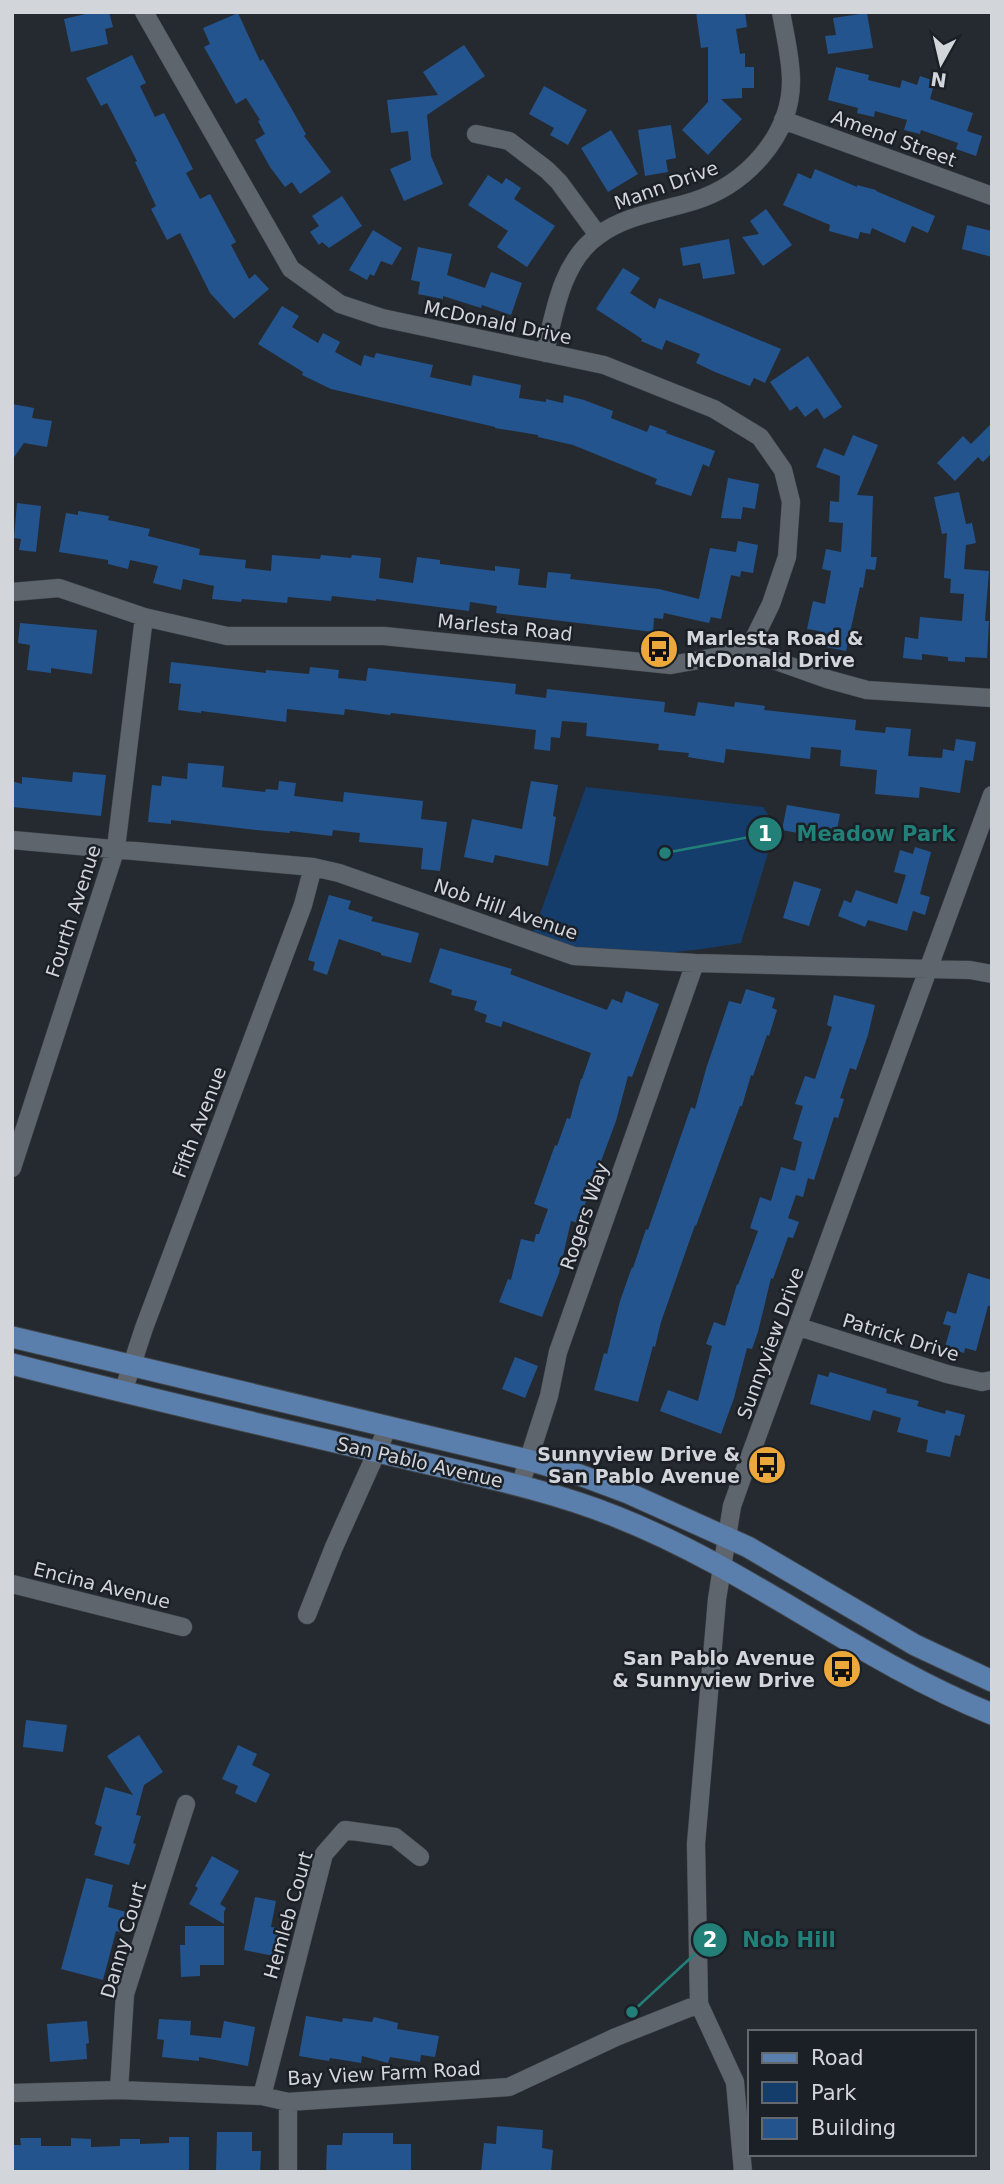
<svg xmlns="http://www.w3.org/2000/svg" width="1004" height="2184" font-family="'DejaVu Sans',sans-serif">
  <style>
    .green { fill: #153d6b }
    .building { fill: #24548d }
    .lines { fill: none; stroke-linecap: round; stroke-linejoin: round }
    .minor-casing { stroke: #41464b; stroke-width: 19 }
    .primary-casing { stroke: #41464b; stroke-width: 23 }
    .minor { stroke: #5f656d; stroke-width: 18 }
    .primary { stroke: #5b7fac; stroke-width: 21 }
    .labels { text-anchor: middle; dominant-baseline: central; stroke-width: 5; stroke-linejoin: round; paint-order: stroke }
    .street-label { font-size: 19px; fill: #d2d6db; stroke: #1b2027 }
    .poi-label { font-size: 19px; font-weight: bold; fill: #d2d6db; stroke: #1b2027; text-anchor: end }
    .leader { fill: none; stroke: #228079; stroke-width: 2.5 }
    .callout-dot { fill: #228079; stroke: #1b2027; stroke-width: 2.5 }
    .mark-label { font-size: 21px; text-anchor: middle; font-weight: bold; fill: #fff }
    .callout-label { font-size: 21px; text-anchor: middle; font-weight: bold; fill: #228079; stroke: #1b2027; stroke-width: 5; stroke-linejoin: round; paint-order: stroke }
  </style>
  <rect width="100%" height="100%" fill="#252a31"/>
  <path class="green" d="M586 787 763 807 776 826 741 943C700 950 654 956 612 953 585 952 558 941 533 933Z"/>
  <path class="building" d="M94 12H109L113 27 105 29 108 44 71 52 64 19Z
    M696 12H745L747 27 736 29 740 54 745 53V67H754V88H742V98L721 99 742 119 708 155 682 130 708 102V47L701 48Z
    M238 13 260 61 263 59 306 134 304 136 331 172 300 194 292 182 285 187 270 167 255 140 265 134 258 121 260 120 246 98 236 104 204 47 210 44 203 28Z
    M867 13 873 48 828 54 825 36 836 35 833 18Z
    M464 45 485 76 427 115 431 156 443 184 404 201 390 169 411 160 408 131 391 133 387 100 438 95 423 72Z
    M132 55 146 83 140 86 155 117 164 113 193 169 186 173 200 199 210 194 235 240 236 242 231 245 249 279 255 274 269 289 234 319 210 293 180 233 167 240 151 209 156 206 135 162 137 161 107 103 101 106 86 78Z
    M836 67 869 75 868 80 900 88 902 80 917 85 920 76 935 81 930 99 973 113 967 131 982 136 976 156 956 149 958 143 921 130 920 134 904 130 907 120 875 111 874 117 857 113 858 108 828 100Z
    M544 86 587 110 568 145 550 135 554 128 529 114Z
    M671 125 676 158 666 160 668 172 645 176 638 130Z
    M611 130 638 174 608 192 581 148Z
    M815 169 857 187V185L876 190V191L935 216 928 233 912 226 905 243 872 228 870 234 860 232 858 239 829 231 830 225 783 205 798 173 811 179Z
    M488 175 502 184 506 178 521 188 514 199 555 226 527 267 497 247 508 231 468 205Z
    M342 196 362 226 329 248 322 242 319 245 310 232 319 226 312 216Z
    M766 209 792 245 763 266 742 237 759 234 750 221Z
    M967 225 992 231V257L962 249Z
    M373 230 402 248 392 265 381 261 374 276 370 274 367 280 349 270Z
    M729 239 735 274 703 279 700 263 683 266 680 248Z
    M418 247 452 254 447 275 485 288 491 272 522 283 511 315 482 305 481 308 443 296V299L418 294 420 282 411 280Z
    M623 268 640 278 630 293 655 309 659 298 781 349 765 383 754 378 750 386 715 372 696 363 700 354 666 340 662 350 641 341 642 339 596 309Z
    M282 306 299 316 292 327 318 343 323 333 340 342 335 352 361 366 364 355 374 358 376 353 433 365 430 377 471 386 473 375 521 385 519 398 546 402V399L563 403 564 395 584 400 613 411 611 418 647 432 650 425 667 431 666 433 715 451 709 467 703 464 691 496 655 484 657 479 573 445 538 437V435L495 428V427L331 389 302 375 303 372 258 344Z
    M808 356 842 407 824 419 817 408 805 417 797 406 790 411 770 382Z
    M12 404 34 408 32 418 52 421 47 447 24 443 12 460Z
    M992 423V453L983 462 978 457 955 481 937 463 963 436 971 444Z
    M853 435 878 445 857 495 873 496 871 557H877L875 570 866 569 863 588 860 587 846 651 816 645 819 631 807 629 813 601 825 604 831 571 822 569 826 549 841 552 843 523 829 522 830 501 839 502 840 476 816 467 824 448 844 456Z
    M728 478 759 484 755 509 743 507 741 519 721 518Z
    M959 492 966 524 972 523 976 543 966 545 964 569 989 571 985 621H989L987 658 965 657V662L948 661V657L922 654V660L903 658 905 637 918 639 920 617 962 621 964 594 950 593 951 579 944 578 947 533 942 534 934 497Z
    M17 503 41 506 36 552 19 550 21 539 14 538Z
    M78 511 109 516 108 520 150 529 148 536 200 549 199 555 246 560 245 568 271 571 272 555 320 559 321 555 351 558 352 555 381 558 379 578 413 583 417 557 440 560V564L495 571V566L520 569 518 585 546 588 548 572 571 574 570 579 659 589 699 599 710 548 736 552 738 541 758 545 753 573 741 571 740 577 731 575 721 619 711 617 709 623 664 613 663 619 654 618 653 632 496 613 497 606 470 602 469 611 376 599V601L332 596 331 601 288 597 287 603 242 599 241 602 212 599 214 586 183 579 181 590 153 583 158 566 130 560 128 569 108 564V560L59 552 66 513 78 515Z
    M20 623 97 630 92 674 51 668V673L27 670 30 645 18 643Z
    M171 662 266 673V670L309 674 310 667 339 670 338 678 366 681 368 668 413 673 516 684 515 694 546 698 547 689 665 702 664 712 695 716 698 702 734 707 735 702 765 706 764 710 856 720 855 730 885 733 886 727 911 729 908 756 942 758 943 749 954 751 956 739 976 742 973 761 965 760 960 793 920 787 919 798 875 794 877 770 840 766 841 750 811 747 810 759 726 749 724 763 688 757 689 753 658 750 659 744 586 736 587 723 562 721 560 738 551 737 550 751 534 749 536 730 391 713 390 715 345 709 344 715 287 709 286 722 201 711V713L178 710 181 684 169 683Z
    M188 763 224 766 222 787 265 792 266 789 278 790 279 781 296 783 294 796 343 802 344 792 423 801 421 819 447 822 440 871 421 869 423 848 359 842 360 833 333 830 332 836 290 831V833L256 830 171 820V824L148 822 152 785 161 786 162 776 187 779Z
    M73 772 106 775 101 816 12 807V781L22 784V777L72 782Z
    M531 781 558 785 553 816 556 817 548 866 495 855 493 863 464 857 472 819 522 829Z
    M787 805 840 814 835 840 782 830Z
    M915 847 931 852 920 894 930 897 925 915 913 911 907 931 868 920 865 927 838 916 844 900 851 903 856 890 897 904 906 875 894 872 900 850 913 854Z
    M794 881 821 889 809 926 783 918Z
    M329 895 351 901 348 909 373 917 371 921 419 933 411 963 381 955V953L339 939 327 975 313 970 315 962 308 960Z
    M440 948 512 969 510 974 607 1010 612 999 622 1003 626 991 659 1004 632 1077 628 1076 616 1121 578 1223 571 1221 559 1273 542 1317 499 1302 508 1279 511 1280 521 1239 534 1242 536 1234H539L548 1209 534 1204 555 1145 557 1146 567 1118 570 1119 581 1079H582L591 1053 503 1021 501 1027 485 1022 487 1015 474 1010 477 1001 451 995 452 990 429 982Z
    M746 989 775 998 772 1008 777 1010 769 1036 767 1035 753 1076 751 1075 742 1106H740L696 1226 695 1225 661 1322 655 1347 653 1346 638 1402 594 1390 604 1353 607 1354 620 1301 632 1267 633 1268 646 1229 648 1230 691 1107 695 1109 706 1069 729 1001 741 1004Z
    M834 995 875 1005 868 1035 856 1070 850 1068 840 1098 844 1099 838 1118 834 1117 814 1180 808 1178 803 1197 796 1195 788 1218 799 1222 793 1238 788 1237 773 1279 771 1278 758 1332 752 1349 747 1348 734 1398 721 1434 660 1411 668 1390 698 1401 712 1346 706 1344 714 1322 725 1326 737 1284 738 1285 758 1231 750 1228 760 1197 771 1201 781 1167 795 1171 802 1142 793 1139 803 1106 795 1104 805 1076 815 1079 832 1027 827 1025Z
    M968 1273 992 1280V1306H988L976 1351 965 1348 964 1353 945 1347 951 1326 943 1324 947 1311 956 1314Z
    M515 1357 538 1366 525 1398 502 1389Z
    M830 1372 887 1389 886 1393 919 1401 917 1406 945 1414 946 1410 965 1415 960 1436 955 1435 950 1457 926 1452 928 1440 897 1432 901 1418 873 1410 870 1421 810 1404 818 1374 828 1377Z
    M26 1720 67 1725 63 1752 23 1747Z
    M139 1735 163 1772 144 1785 136 1815 141 1816 133 1843 136 1844 129 1865 94 1855 102 1827 95 1824 105 1787 133 1795 107 1756Z
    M238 1745 257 1754 252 1765 270 1774 256 1803 235 1793 238 1786 222 1779Z
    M212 1856 239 1871 220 1904 226 1908 224 1912V1924L189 1904 198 1888 195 1886Z
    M86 1878 113 1885 108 1907 126 1912 121 1932 116 1931 103 1980 61 1969Z
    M255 1897 276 1901 271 1927 284 1929 279 1957 244 1950Z
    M185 1926H224V1965H200V1976L181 1977 180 1945H185Z
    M306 2016 342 2022 343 2018 372 2022 374 2017 398 2023 397 2029 439 2036 435 2057 421 2055 420 2062 390 2057 388 2063 362 2056 361 2063 330 2058 329 2061 299 2056Z
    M159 2019 191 2021 190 2035 221 2038 224 2021 255 2027 248 2066 199 2057V2061L162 2057 164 2040 157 2039Z
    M87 2021 89 2043 86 2044 87 2059 50 2062 47 2024Z
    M497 2126 543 2130 542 2148 553 2150 551 2172H481L484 2143 496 2144Z
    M217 2132H252V2151H261L260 2172 216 2171Z
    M343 2133H393V2144H411V2172H326L327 2145H342Z
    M169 2137H189V2172H150V2170L12 2172V2145H21L20 2138H41V2146H71V2138L91 2139V2147L120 2146V2139H140V2144L169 2143Z"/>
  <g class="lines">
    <defs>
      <path id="minor" d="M144 12 291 269 340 304 382 318 604 365 714 409 760 437 783 470 791 502 787 557 771 604 748 651
        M783 120 992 196
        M476 134 509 141 547 170 559 182 598 235
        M545 353C554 313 562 260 599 235 626 215 662 211 694 201 745 185 791 137 791 81 791 58 785 35 781 12
        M12 592 59 588 144 617 227 636H384L671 665 748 651 827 679 867 690 992 698
        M12 840 313 867 339 873 574 956 695 963 970 970 992 974
        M12 1168 116 848 144 617
        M799 1327 947 1374 982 1382 992 1380
        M123 1392 144 1328 303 905 313 867
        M520 1486 549 1396 558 1352 695 963
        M12 1584 183 1627
        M307 1615 334 1547 388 1427
        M119 2090 125 1994 186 1804
        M12 2093 119 2090 262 2096 288 2102 509 2087 616 2037 699 2004
        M262 2096 324 1854 345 1830 395 1837 420 1857
        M288 2102V2172
        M743 2172 735 2082 699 2004 696 1844 717 1599 732 1506 743 1475 992 795"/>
      <path id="primary" d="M12 1337 528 1460 577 1474 628 1493 748 1547 915 1645 992 1681
        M12 1364C144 1398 276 1428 408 1459 479 1476 550 1490 617 1517 749 1569 860 1661 992 1714"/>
    </defs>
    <use href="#minor" class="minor-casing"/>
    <use href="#primary" class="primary-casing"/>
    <use href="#minor" class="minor"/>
    <use href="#primary" class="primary"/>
  </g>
  <defs>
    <symbol id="bus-disc" viewBox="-11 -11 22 22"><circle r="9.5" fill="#eda83c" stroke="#1b2027"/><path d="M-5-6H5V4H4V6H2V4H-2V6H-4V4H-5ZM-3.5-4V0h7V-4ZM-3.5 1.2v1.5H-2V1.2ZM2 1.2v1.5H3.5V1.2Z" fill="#111"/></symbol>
  </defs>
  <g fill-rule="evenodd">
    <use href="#bus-disc" x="637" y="627" width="44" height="44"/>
    <use href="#bus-disc" x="745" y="1443" width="44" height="44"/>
    <use href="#bus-disc" x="820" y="1647" width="44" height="44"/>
  </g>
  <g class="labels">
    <g class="street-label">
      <text transform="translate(894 138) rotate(20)">Amend Street</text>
      <text transform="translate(666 185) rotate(-20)">Mann Drive</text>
      <text transform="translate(498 322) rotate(12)">McDonald Drive</text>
      <text transform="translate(505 627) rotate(6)">Marlesta Road</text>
      <text transform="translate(506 909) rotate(19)">Nob Hill Avenue</text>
      <text transform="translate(73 911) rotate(-72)">Fourth Avenue</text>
      <text transform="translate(199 1122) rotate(-69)">Fifth Avenue</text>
      <text transform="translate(584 1216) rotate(-71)">Rogers Way</text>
      <text transform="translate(901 1337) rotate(17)">Patrick Drive</text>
      <text transform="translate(770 1343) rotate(-70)">Sunnyview Drive</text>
      <text transform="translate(420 1462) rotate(13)">San Pablo Avenue</text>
      <text transform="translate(102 1585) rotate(14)">Encina Avenue</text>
      <text transform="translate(288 1915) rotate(-74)">Hemleb Court</text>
      <text transform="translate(123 1940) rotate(-74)">Danny Court</text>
      <text transform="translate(384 2073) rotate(-3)">Bay View Farm Road</text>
    </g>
    <g class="poi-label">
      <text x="686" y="638" text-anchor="start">Marlesta Road &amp;<tspan x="686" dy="22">McDonald Drive</tspan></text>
      <text x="740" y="1454">Sunnyview Drive &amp;<tspan x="740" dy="22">San Pablo Avenue</tspan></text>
      <text x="815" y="1658">San Pablo Avenue<tspan x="815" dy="22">&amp; Sunnyview Drive</tspan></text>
    </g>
  </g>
  <path class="leader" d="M665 853L765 834M632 2012L710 1940"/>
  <g class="callout-dot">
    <circle cx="665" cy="853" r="7"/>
    <circle cx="632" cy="2012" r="7"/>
    <circle cx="765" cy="834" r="18"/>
    <circle cx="710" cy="1940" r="18"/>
  </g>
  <g class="mark-label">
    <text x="765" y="841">1</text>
    <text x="710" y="1947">2</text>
  </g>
  <g class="callout-label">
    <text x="876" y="841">Meadow Park</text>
    <text x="789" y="1947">Nob Hill</text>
  </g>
  <rect width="1004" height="2184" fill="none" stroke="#d2d6db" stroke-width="28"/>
  <rect x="748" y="2030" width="228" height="126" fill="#1b2027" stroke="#64696f" stroke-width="2"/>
  <rect x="762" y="2053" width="35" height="10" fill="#5b7fac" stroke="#64696f" stroke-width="2"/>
  <text x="811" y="2065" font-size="21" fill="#d2d6db">Road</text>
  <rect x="762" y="2082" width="35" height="21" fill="#153d6b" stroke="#64696f" stroke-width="2"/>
  <text x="811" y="2100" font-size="21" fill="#d2d6db">Park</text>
  <rect x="762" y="2118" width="35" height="21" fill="#24548d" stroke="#64696f" stroke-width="2"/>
  <text x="811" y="2135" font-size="21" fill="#d2d6db">Building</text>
  <g transform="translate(941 63) rotate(188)" stroke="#1b2027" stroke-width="5" paint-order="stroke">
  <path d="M0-5L12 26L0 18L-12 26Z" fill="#d2d6db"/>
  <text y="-10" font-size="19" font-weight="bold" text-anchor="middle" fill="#d2d6db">N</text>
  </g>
</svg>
